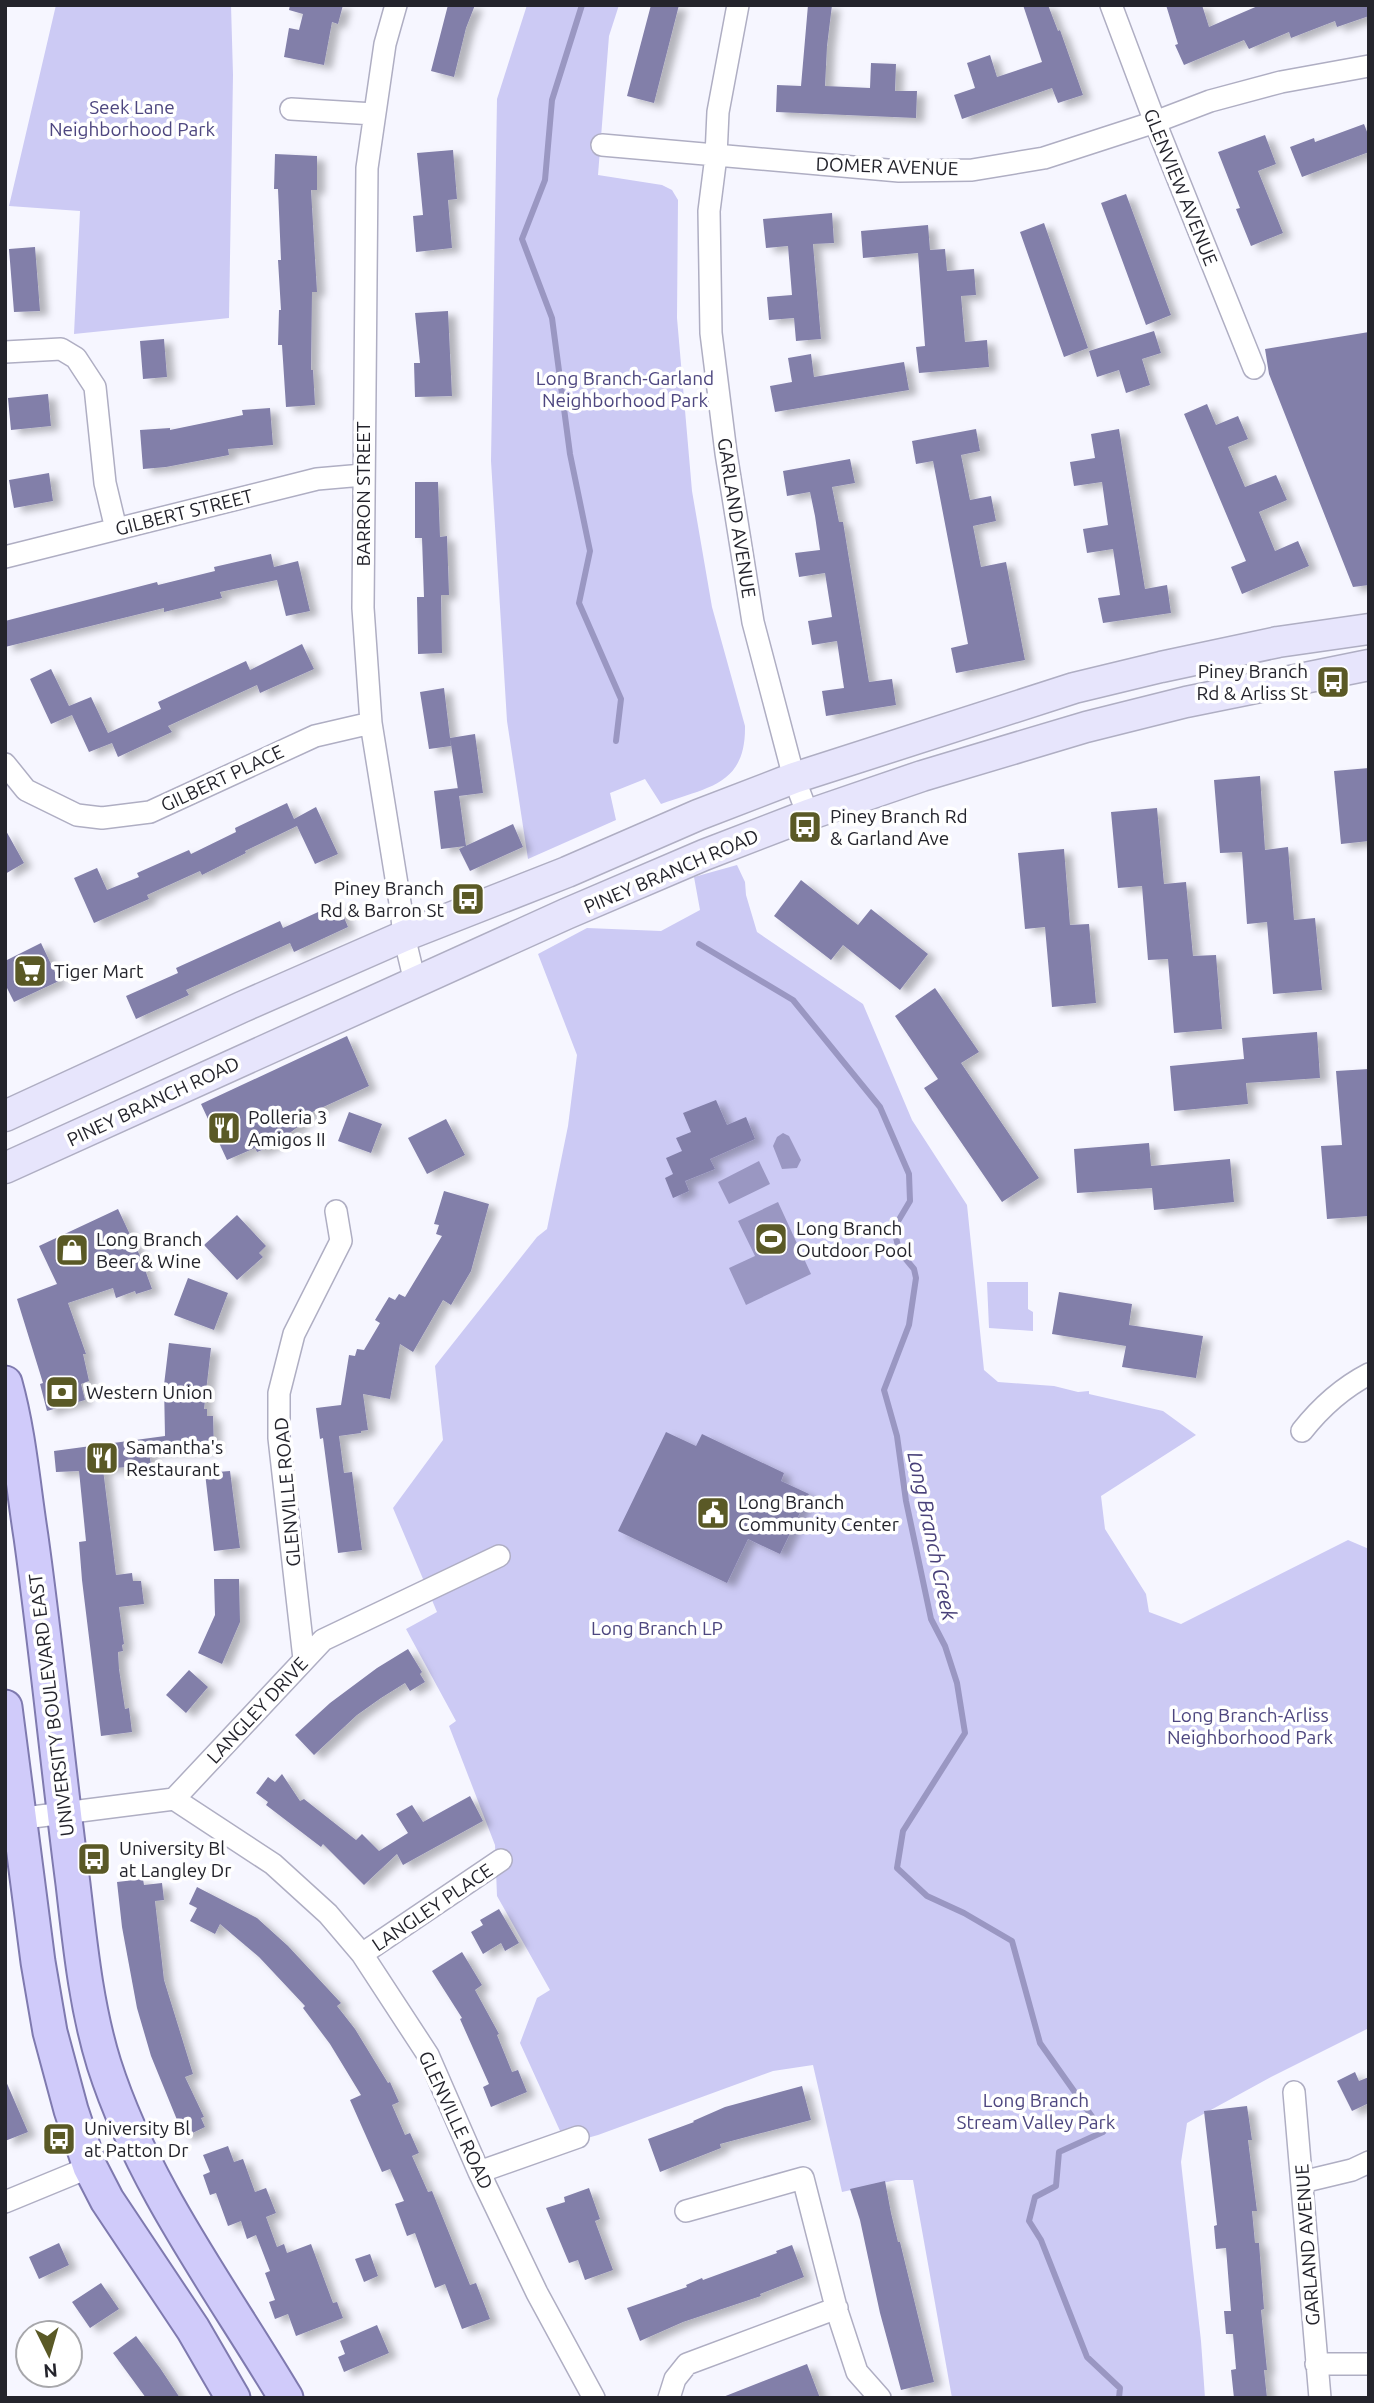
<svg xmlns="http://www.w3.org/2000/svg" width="1374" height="2403" font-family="Ubuntu,sans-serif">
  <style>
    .green { fill: #cccaf4 }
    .water { fill: #9a97c2 }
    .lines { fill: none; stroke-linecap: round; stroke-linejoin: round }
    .stream { stroke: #9a97c2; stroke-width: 6 }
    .building { fill: #827fa9; filter: url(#shadow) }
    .minor-casing { stroke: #afaec3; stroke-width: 24 }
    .secondary-casing { stroke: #afaec3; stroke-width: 33 }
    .primary-casing { stroke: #7f7aaf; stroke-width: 37 }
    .minor { stroke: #fff; stroke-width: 21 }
    .secondary { stroke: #e7e5fc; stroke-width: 30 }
    .primary { stroke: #d0cbfa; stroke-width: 33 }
    .labels { text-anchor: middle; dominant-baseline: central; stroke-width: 7; stroke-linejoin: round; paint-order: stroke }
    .park-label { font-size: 19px; fill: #4d467f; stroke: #fff }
    .street-label { font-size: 19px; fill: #24242c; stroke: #fff }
    .poi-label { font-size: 19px; fill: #24242c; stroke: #fff; text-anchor: start }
    .water-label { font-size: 21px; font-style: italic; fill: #484079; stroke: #fff }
  </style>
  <defs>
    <filter id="shadow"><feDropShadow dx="8" dy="4.5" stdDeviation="3.5" flood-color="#0004"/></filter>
  </defs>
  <rect width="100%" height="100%" fill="#f6f6ff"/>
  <path class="green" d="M56 5H231L233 75 229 318 74 334 80 211 9 206Z
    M527 5H619L609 36 598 175 662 185 672 190 678 200 677 318 692 491 712 607 745 726C746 786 707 787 661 804L645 779 610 793 616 820 528 859 507 721 491 461 497 99Z
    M737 865 745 882 746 895 757 932 863 1004 912 1120 967 1205 984 1370 998 1382 1054 1386 1078 1392 1089 1391V1394L1163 1411 1196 1435 1101 1496 1105 1529 1146 1594 1149 1612 1181 1624 1348 1540 1369 1549V2028L1271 2077 1187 2123 1181 2162 1201 2341 1205 2398H952L913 2180H896L842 2192 813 2065 773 2071 598 2135 566 2144 520 2043 537 1998 550 1990 497 1896 495 1845 449 1726 456 1721 406 1629 437 1612 393 1508 443 1440 435 1366 537 1237 547 1229 568 1126 577 1055 538 954 587 928 661 931 700 910 694 877Z
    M987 1282H1028V1309L1033 1312V1331L989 1328Z"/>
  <path class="water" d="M783 1133 789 1136 801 1160 797 1168 782 1169 773 1146 777 1137Z
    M759 1161 770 1184 729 1204 718 1182Z
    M778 1202 811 1274 746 1305 729 1268 755 1256 738 1221Z"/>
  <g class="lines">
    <path class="stream" d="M582 5 552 100 545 180 522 239 552 318 570 454 590 551 579 603 621 699 616 741
      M699 944 793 1000 880 1107 909 1174 910 1201 894 1228 899 1251 914 1269 916 1278 909 1325 884 1390 897 1436 906 1501 931 1619 945 1646 957 1683 965 1733 903 1831 897 1868 927 1896 964 1913 1012 1941 1040 2043 1103 2132 1059 2152 1056 2186 1035 2197 1029 2221 1041 2240 1087 2357 1120 2388 1119 2398"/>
  </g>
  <path class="building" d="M290 5H343L338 24 332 22 324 65 284 57 289 28 299 30 303 14 289 10Z
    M448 5H475L466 28 454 77 431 71Z
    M651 5H679L654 103 627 96Z
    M808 5H832L827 46 825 86 870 88 871 63 896 64 895 91H917L916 118 776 112 777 85 801 86Z
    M1023 5H1048L1058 31 1060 30 1083 95 1058 103 1052 88 962 119 954 95 975 88 967 63 990 55 997 77 1042 62Z
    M1166 5H1202L1209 27 1260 5H1369V16L1337 27 1335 21 1291 38 1289 32 1249 49 1244 40 1184 65 1175 45 1178 44Z
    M1364 124 1369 137V152L1302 177 1290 147 1314 138 1315 142Z
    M1265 135 1276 164 1258 171 1283 233 1251 246 1236 209 1240 208 1218 152Z
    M453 150 457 199 448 200 452 248 416 252 413 216 423 215 417 153Z
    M275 154 317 156V190H311L317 292H312L311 370H313L315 405 286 407 282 345H278L279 310H281L278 260H281L278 189H274Z
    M1126 194 1171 315 1146 325 1101 203Z
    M832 213 834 243 813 244 821 339 796 341 794 318 769 320 767 297 792 295 788 246 766 248 763 219Z
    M1044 223 1088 348 1064 357 1020 232Z
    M928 225 930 250 945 249 947 271 974 269 976 295 961 296 965 342 987 340 989 367 919 373 916 347 925 346 918 253 863 258 861 231Z
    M35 247 40 311 14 312 9 249Z
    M448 311 452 396 415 397 414 363H420L415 313Z
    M1154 331 1161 353 1142 359 1150 385 1126 393 1119 370 1097 377 1089 351Z
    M1369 332V585L1353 587 1269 374 1265 349Z
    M164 339 167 377 143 379 140 341Z
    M811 354 814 377 904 362 909 390 775 412 770 386 792 382 788 358Z
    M48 394 51 426 11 430 8 398Z
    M1207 404 1216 425 1238 416 1248 439 1228 447 1245 487 1276 475 1287 500 1259 512 1275 551 1298 541 1309 566 1242 594 1231 567 1246 561 1184 414Z
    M270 408 273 445 228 449 229 455 166 467 143 469 140 430 170 428V430L243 415 242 410Z
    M976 429 980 451 961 455 970 500 991 496 996 521 973 526 981 567 1006 562 1025 660 956 673 951 648 968 644 933 461 916 464 912 441Z
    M1119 429 1145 589 1167 585 1171 613 1103 623 1098 598 1120 595 1113 549 1087 553 1083 529 1108 525 1102 482 1074 486 1070 462 1095 458 1091 434Z
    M850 459 855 483 832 487 839 522H843L869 682 892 679 896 705 826 716 822 691 844 688 837 641 812 645 808 621 832 617 825 573 799 577 795 553 820 550 815 516 810 492 787 496 783 471Z
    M49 473 53 501 14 508 9 480Z
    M415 482H438L440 537 447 536 449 595H441L442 653 418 654 417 597H424L422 538H415Z
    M271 554 274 567 298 561 310 611 286 616 277 580 220 592 222 598 164 612V608L5 647V621L157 582 158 585 215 571 214 567Z
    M302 644 314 669 260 693 257 685 168 726 172 732 118 757 112 743 89 752 72 715 51 724 30 679 51 669 69 706 91 697 108 733 161 709 158 702 246 661 250 670Z
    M444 688 451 746 429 749 420 692Z
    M475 734 483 793 459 796 450 738Z
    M1369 768V841L1341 844 1334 771Z
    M1260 776 1265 850 1288 847 1294 920 1315 918 1322 990 1273 994 1267 922 1247 924 1242 852 1220 853 1214 780Z
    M458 788 466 846 441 849 434 791Z
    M287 803 294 819 316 807 338 854 315 864 297 826 245 851 246 853 202 875 200 871 147 895 149 899 94 923 74 878 97 868 107 890 139 877 137 873 189 850 191 854 236 832 235 828Z
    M1157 808 1164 884 1186 882 1193 956 1216 955 1222 1029 1174 1033 1168 959 1148 960 1142 886 1118 888 1111 812Z
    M513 824 523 847 470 871 459 849Z
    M5 829 24 863 5 874Z
    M1064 849 1070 925 1089 924 1096 1003 1052 1007 1045 927 1025 929 1018 853Z
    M801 880 858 925 871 909 928 954 900 990 843 945 831 960 774 916Z
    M338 903 348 927 294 952 290 943 186 990 189 995 136 1019 126 996 178 973 176 968 229 944 280 921 283 928Z
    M41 943 59 981 14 1002 5 984V961Z
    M935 988 979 1052 961 1063 1039 1178 1002 1202 924 1088 938 1079 895 1016Z
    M1317 1032 1320 1078 1246 1083 1248 1104 1174 1111 1170 1066 1244 1059 1242 1038Z
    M347 1036 369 1086 308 1114 299 1126 272 1146 257 1152 255 1148 227 1160 201 1104Z
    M1369 1069V1216L1327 1219 1321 1146 1342 1145 1336 1071Z
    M716 1100 727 1125 746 1117 755 1139 710 1159 715 1169 685 1181 689 1191 673 1198 665 1178 673 1174 666 1158 682 1151 676 1138 691 1132 683 1113Z
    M349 1112 382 1124 371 1153 338 1141Z
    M446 1119 465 1155 427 1174 408 1138Z
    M1149 1143 1151 1166 1230 1159 1234 1202 1154 1210 1152 1188 1077 1193 1074 1149Z
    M444 1191 489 1204 471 1271 451 1305 443 1300 413 1352 400 1344 390 1399 363 1394 368 1430 361 1431V1433L339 1436 344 1473 352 1472 362 1550 338 1553 323 1438 320 1439 316 1408 341 1405 349 1355 355 1356 357 1349 364 1350 380 1323 375 1320 389 1297 395 1300 399 1294 405 1297 442 1236 436 1234 439 1225 434 1224Z
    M118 1209 140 1256 152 1289 136 1294 135 1291 116 1298 113 1288 68 1303 86 1354H83L89 1381 81 1384 85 1400 47 1411 40 1384 43 1383 17 1299 57 1284 39 1246Z
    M237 1215 266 1246 259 1253 263 1257 237 1280 204 1245Z
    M188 1278 228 1293 214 1330 174 1315Z
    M1059 1292 1132 1304 1129 1325 1203 1336 1196 1378 1122 1367 1126 1346 1052 1334Z
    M169 1343 211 1348 204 1409H207V1416H213L214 1450 149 1452 151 1465 103 1469 116 1575 132 1573 133 1581H141L144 1604 119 1607 124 1644 122 1645 123 1651 118 1652 119 1669 125 1709 129 1708 132 1732 101 1736 82 1580 79 1542 86 1541 79 1471 56 1472 54 1451 165 1436 164 1385Z
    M666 1432 696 1446 702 1434 784 1473 781 1481 809 1494 780 1554 748 1539 727 1583 618 1531Z
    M230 1471 240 1548 214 1551 205 1473Z
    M214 1579H239L240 1622 222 1664 198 1653 215 1615Z
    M408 1649 422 1672 420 1674 425 1682 410 1691 405 1683 381 1698 357 1715 314 1755 295 1735 330 1703 377 1668Z
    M189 1670 208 1687 186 1713 166 1695Z
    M282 1774 300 1801 304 1799 356 1840 362 1834 379 1851 408 1833 396 1814 412 1805 423 1822 470 1796 483 1821 403 1865 397 1854 364 1885 323 1844 321 1847 266 1805 268 1802 256 1793 268 1777 275 1782Z
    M143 1879 144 1885 162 1883 164 1900 155 1901 164 1980 193 2074 185 2077 204 2117 201 2118 205 2127 184 2137 151 2056 137 2008 122 1927 117 1882Z
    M197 1887 257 1918 288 1946 341 2003 337 2006 355 2029 388 2083 390 2082 399 2102 392 2105 405 2135 410 2133 419 2153 412 2156 428 2192 432 2191 470 2285 476 2283 490 2319 462 2329 445 2284 435 2288 415 2233 407 2236 395 2204 404 2201 390 2169 382 2172 350 2100 361 2095 330 2044 303 2008 305 2006 259 1957 220 1924 215 1934 190 1921 197 1908 189 1904Z
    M499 1909 519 1943 505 1951 501 1943 483 1954 471 1932 483 1925 480 1920Z
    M462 1952 482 1985 475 1990 499 2034 497 2035 512 2072 518 2070 527 2092 491 2107 483 2087 489 2084 460 2019 462 2018 432 1971Z
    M1355 2072 1359 2081 1369 2077V2103L1352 2111 1337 2081Z
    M5 2079 28 2132 5 2141Z
    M802 2086 811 2120 720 2144 721 2148 660 2172 648 2139 694 2122 693 2121 725 2107Z
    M1247 2106 1252 2140H1248L1257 2211H1252L1255 2243H1259L1264 2309 1261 2310 1267 2370H1264L1267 2398H1234L1231 2370 1236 2369 1233 2334H1226L1224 2311H1231L1226 2248 1216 2249 1214 2226 1217 2225 1204 2111Z
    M228 2146 234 2162 243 2159 255 2192 266 2188 276 2213 266 2217 277 2247 284 2244 287 2253 311 2244 333 2303 337 2302 343 2318 296 2336 288 2314 275 2319 269 2302 275 2300 265 2273 270 2271 256 2235 247 2239 241 2221 228 2226 216 2193 210 2195 203 2175 210 2172 203 2155Z
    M885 2181 891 2213 898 2242H900L934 2382 901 2390 880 2313 860 2220 850 2189Z
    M589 2188 600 2219 595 2221 613 2270 585 2280 578 2260 569 2263 546 2208 565 2202 564 2197Z
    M59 2243 69 2265 39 2279 29 2257Z
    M792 2245 804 2277 760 2294 761 2296 683 2322 640 2341 627 2308 687 2287 686 2285 702 2278 703 2280 777 2253 776 2251Z
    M370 2254 378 2276 364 2282 355 2259Z
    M101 2283 119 2309 90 2328 72 2302Z
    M377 2325 389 2353 344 2372 338 2357 345 2354 340 2341Z
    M136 2336 160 2368 180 2398H146L113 2353Z
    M807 2364 820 2398H723V2397Z"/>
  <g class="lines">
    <defs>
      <path id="minor" d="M396 5 385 44 367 168 363 608 371 723 401 909 404 936 415 982
        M738 5 718 112 716 156 709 211 711 333 726 453 753 622 794 778 808 815
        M1111 5 1155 122 1254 368
        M291 109 374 114
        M602 145 899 171 972 170 1044 158 1155 122 1210 101 1281 82 1369 66
        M5 352 61 349 76 358 95 387 105 483 116 529
        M5 557 317 479 363 475
        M5 764 26 790 77 815 102 818 150 812 315 736 371 723
        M1302 1431C1321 1407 1342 1388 1369 1374
        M304 1659 279 1438V1393L294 1334 341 1241 336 1211
        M174 1799 273 1864 328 1914 362 1954 428 2055 479 2172 537 2293 594 2398
        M9 1820 174 1799 323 1640 499 1556
        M362 1954 501 1860
        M1294 2092 1320 2398
        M479 2172 578 2137
        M1302 2182 1352 2170 1369 2162
        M5 2202 90 2167
        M686 2211 803 2178 837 2311 857 2372 880 2398
        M1316 2364H1369
        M669 2398 675 2379 687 2364 837 2308"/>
      <path id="secondary" d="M5 1116 242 1007 404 936 567 872 698 815 794 778 1074 688 1161 667 1278 642 1369 629
        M5 1168 566 914 704 855 808 815 922 776 1086 727 1186 702 1369 665"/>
      <path id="primary" d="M5 1383C19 1433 23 1486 31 1537 47 1652 58 1768 73 1884 80 1944 86 2006 104 2064 143 2186 221 2289 286 2398
        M5 1707 38 1962 50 2032 71 2110 90 2167 107 2200 193 2329 233 2398"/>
    </defs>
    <use href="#minor" class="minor-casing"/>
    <use href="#secondary" class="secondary-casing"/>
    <use href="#primary" class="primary-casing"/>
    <use href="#minor" class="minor"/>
    <use href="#secondary" class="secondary"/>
    <use href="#primary" class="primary"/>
  </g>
  <defs>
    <symbol id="bus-square" viewBox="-11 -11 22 22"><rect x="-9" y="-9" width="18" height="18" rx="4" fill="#5a5926" stroke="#fff"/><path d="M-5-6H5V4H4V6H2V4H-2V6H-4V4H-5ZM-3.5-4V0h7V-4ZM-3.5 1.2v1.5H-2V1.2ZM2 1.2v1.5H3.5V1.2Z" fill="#fff"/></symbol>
    <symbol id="supermarket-square" viewBox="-11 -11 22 22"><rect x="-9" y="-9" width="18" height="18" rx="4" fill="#5a5926" stroke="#fff"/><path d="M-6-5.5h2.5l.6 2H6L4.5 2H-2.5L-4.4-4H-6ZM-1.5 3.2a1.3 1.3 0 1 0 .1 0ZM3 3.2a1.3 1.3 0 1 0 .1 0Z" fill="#fff"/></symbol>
    <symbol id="restaurant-square" viewBox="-11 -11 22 22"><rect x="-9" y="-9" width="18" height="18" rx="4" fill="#5a5926" stroke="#fff"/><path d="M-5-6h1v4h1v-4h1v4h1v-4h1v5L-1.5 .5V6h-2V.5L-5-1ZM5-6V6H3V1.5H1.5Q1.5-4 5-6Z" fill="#fff"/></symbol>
    <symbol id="stadium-square" viewBox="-11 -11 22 22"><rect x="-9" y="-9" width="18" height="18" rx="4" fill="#5a5926" stroke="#fff"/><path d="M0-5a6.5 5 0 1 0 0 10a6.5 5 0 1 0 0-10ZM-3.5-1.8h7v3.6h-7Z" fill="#fff"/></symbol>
    <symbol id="shop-square" viewBox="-11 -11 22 22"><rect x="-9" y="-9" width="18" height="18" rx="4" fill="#5a5926" stroke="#fff"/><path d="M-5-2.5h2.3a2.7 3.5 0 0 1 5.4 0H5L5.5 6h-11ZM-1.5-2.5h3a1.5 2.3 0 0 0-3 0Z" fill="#fff"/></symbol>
    <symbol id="bank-square" viewBox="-11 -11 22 22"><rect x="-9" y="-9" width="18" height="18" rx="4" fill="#5a5926" stroke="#fff"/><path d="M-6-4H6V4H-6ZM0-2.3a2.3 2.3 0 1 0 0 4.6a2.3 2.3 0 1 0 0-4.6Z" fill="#fff"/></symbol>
    <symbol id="civic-square" viewBox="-11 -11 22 22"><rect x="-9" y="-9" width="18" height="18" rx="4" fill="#5a5926" stroke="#fff"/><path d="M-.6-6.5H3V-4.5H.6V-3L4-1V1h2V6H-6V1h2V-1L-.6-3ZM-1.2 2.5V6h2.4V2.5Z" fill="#fff"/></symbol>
  </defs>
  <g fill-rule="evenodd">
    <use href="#bus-square" x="1314" y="663" width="38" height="38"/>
    <use href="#bus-square" x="786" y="808" width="38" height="38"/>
    <use href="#bus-square" x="449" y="880" width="38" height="38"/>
    <use href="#supermarket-square" x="11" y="952" width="38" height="38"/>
    <use href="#restaurant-square" x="205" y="1109" width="38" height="38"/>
    <use href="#stadium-square" x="752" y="1220" width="38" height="38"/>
    <use href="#shop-square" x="53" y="1231" width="38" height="38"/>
    <use href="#bank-square" x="43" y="1373" width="38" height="38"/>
    <use href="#restaurant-square" x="83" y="1439" width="38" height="38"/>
    <use href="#civic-square" x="694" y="1494" width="38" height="38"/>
    <use href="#bus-square" x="75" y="1840" width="38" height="38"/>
    <use href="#bus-square" x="40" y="2120" width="38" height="38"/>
  </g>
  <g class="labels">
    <g class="park-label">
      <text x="132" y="107">Seek Lane<tspan x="132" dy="22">Neighborhood Park</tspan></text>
      <text x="625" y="378">Long Branch-Garland<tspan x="625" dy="22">Neighborhood Park</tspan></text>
      <text x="657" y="1628">Long Branch LP</text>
      <text x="1250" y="1715">Long Branch-Arliss<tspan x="1250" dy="22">Neighborhood Park</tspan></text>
      <text x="1036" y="2100">Long Branch<tspan x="1036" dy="22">Stream Valley Park</tspan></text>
    </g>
    <g class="street-label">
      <text transform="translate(887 166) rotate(2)">DOMER AVENUE</text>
      <text transform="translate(1181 187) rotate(68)">GLENVIEW AVENUE</text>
      <text transform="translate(363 494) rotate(-90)">BARRON STREET</text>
      <text transform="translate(184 512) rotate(-14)">GILBERT STREET</text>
      <text transform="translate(737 518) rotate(81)">GARLAND AVENUE</text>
      <text transform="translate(222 778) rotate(-25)">GILBERT PLACE</text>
      <text transform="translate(671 871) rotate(-23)">PINEY BRANCH ROAD</text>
      <text transform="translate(153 1101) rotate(-25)">PINEY BRANCH ROAD</text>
      <text transform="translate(287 1492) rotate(-95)">GLENVILLE ROAD</text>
      <text transform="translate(51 1705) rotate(-97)">UNIVERSITY BOULEVARD EAST</text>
      <text transform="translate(257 1710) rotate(-47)">LANGLEY DRIVE</text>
      <text transform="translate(432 1907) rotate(-34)">LANGLEY PLACE</text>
      <text transform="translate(456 2120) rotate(65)">GLENVILLE ROAD</text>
      <text transform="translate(1307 2245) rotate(-94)">GARLAND AVENUE</text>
    </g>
    <g class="poi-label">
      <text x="1308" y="671" text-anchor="end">Piney Branch<tspan x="1308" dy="22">Rd &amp; Arliss St</tspan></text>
      <text x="830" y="816">Piney Branch Rd<tspan x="830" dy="22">&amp; Garland Ave</tspan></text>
      <text x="444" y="888" text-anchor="end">Piney Branch<tspan x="444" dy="22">Rd &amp; Barron St</tspan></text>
      <text x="54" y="971">Tiger Mart</text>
      <text x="248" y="1117">Polleria 3<tspan x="248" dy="22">Amigos II</tspan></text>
      <text x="796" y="1228">Long Branch<tspan x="796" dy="22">Outdoor Pool</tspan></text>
      <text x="96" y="1239">Long Branch<tspan x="96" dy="22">Beer &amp; Wine</tspan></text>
      <text x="86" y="1392">Western Union</text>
      <text x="126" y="1447">Samantha's<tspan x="126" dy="22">Restaurant</tspan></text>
      <text x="738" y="1502">Long Branch<tspan x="738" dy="22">Community Center</tspan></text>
      <text x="119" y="1848">University Bl<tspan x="119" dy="22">at Langley Dr</tspan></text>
      <text x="84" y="2128">University Bl<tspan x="84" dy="22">at Patton Dr</tspan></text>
    </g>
    <g class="water-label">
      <text transform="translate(933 1536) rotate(78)">Long Branch Creek</text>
    </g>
  </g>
  <rect width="1374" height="2403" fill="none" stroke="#24242c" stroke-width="14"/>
  <g transform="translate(49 2354) rotate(175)"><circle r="33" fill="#ffffff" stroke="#a7a7ab" stroke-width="2"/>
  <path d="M0-5L12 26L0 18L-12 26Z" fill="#5a5926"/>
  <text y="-10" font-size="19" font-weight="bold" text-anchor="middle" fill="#24242c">N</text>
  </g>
</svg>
